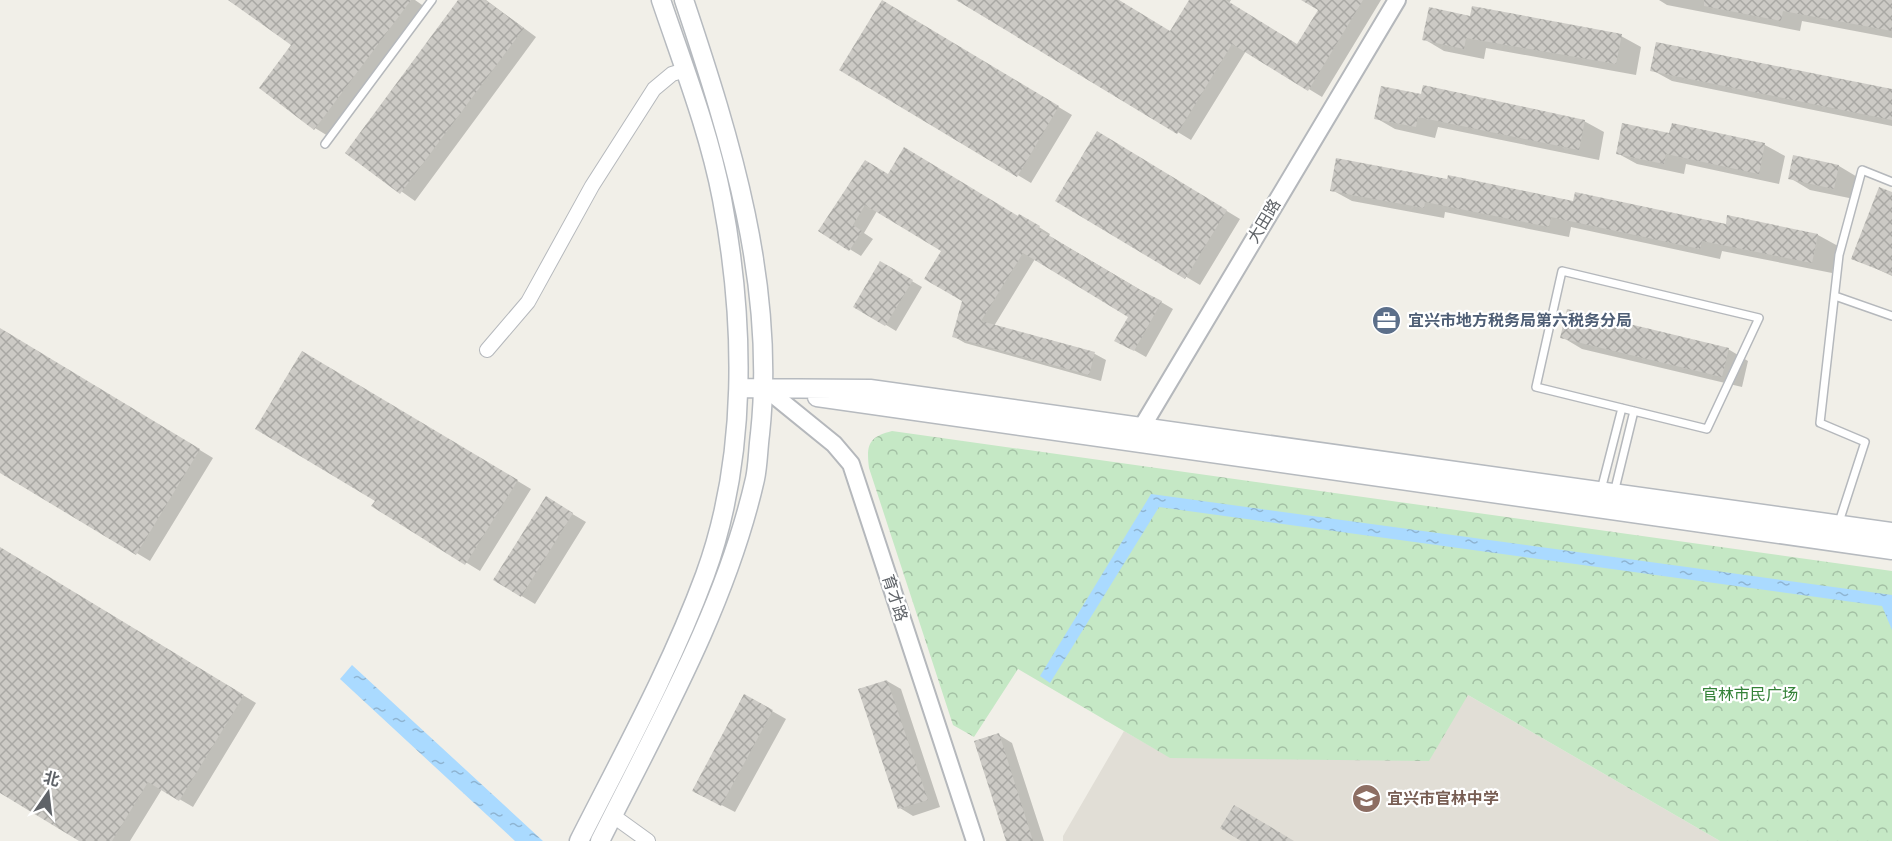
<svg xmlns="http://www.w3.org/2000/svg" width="1892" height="841" font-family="Rubik,'Noto Sans SC',sans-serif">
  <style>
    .education { fill: #e1ded6 }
    .park { fill: url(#park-crowns) }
    .water { fill: url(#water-ripples) }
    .shadow { fill: #0003 }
    .building { fill: url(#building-cross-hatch) }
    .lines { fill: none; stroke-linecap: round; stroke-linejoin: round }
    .service-casing { stroke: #b5b8bc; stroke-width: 10 }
    .minor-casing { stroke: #b5b8bc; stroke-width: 16 }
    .tertiary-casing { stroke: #b5b8bc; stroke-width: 20 }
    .secondary-casing { stroke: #b6babf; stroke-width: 21 }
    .service { stroke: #fff; stroke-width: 7 }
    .minor { stroke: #fff; stroke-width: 14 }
    .tertiary { stroke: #fff; stroke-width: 16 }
    .secondary { stroke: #fff; stroke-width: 18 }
    .labels { text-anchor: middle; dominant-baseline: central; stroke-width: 4.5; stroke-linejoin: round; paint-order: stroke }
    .street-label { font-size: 16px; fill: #5f6368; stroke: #fff }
    .service-label { font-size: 16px; font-weight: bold; fill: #4e5e75; stroke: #fff; text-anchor: start }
    .park-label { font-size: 16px; fill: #348238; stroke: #fff }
    .education-label { font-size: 16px; font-weight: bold; fill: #785e54; stroke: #fff; text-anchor: start }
  </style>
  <defs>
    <pattern id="park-crowns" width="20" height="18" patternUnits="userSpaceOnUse" patternTransform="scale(1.5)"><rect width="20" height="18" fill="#c5e8c5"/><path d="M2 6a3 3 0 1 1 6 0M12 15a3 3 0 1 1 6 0" fill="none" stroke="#a3c0a4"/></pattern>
    <pattern id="water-ripples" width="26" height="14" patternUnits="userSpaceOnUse" patternTransform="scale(1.5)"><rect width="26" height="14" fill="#aadaff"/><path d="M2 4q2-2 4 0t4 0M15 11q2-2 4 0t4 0" fill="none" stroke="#8eb4d2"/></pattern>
    <pattern id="building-cross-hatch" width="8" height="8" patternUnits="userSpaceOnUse" patternTransform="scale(1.5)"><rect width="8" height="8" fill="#cccac5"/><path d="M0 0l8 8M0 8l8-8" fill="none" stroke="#a9a8a4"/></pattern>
  </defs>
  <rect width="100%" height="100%" fill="#f1efe8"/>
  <path class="education" d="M1468 695 1720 841H1063V836L1124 731 1171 758Z"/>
  <path class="park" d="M892 431 1892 571V841H1720L1468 695 1429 761 1170 758 1018 669 974 737 953 725 869 468C866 444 869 437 892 431Z"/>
  <path class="water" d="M1151 494 1892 595V630L1882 606 1159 507 1050 683 1040 676Z
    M352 665 543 841H515L340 679Z"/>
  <path class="shadow" d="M230 0H415L425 7 328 136 315 128 293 44Z
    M460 0H486L536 37 415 201 347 153Z
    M959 0H1117L1170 33 1191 0H1231L1229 3 1298 46 1320 10 1304 0H1381L1322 97 1246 51 1191 140Z
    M1659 0H1882L1892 2V38L1802 21 1800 31 1667 5Z
    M882 2 1072 115 1031 183 841 70Z
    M1471 18 1621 36 1641 47 1636 75 1486 48 1484 59 1444 51 1424 39Z
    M1652 70 1892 91V126L1672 81Z
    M1382 88 1584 121 1604 132 1599 160 1438 127 1435 138 1395 129 1376 118Z
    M1673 125 1765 145 1785 156 1779 184 1686 164 1684 174 1637 164 1617 153 1670 135Z
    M1098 133 1240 219 1200 285 1057 200Z
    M1795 157 1839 166 1859 178 1854 199 1810 190 1790 178Z
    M889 176 1031 222 1050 234 1049 236 1173 309 1146 357 1116 340 1130 316 1035 259 994 326 1095 354 1106 360 1101 381 965 343 953 336 963 301 943 251 877 211 864 233 873 239 861 256 820 231Z
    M1332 190 1818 235 1838 246 1832 273 1722 251 1720 259 1571 227 1569 237 1445 212 1444 218 1352 201Z
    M1892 193V276L1853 258Z
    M881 263 922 287 896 331 855 306Z
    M0 329 213 458 150 561 0 471Z
    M1562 337 1728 349 1748 361 1742 387 1582 349Z
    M303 353 531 489 480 571 374 506 377 501Z
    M559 506 586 522 535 604 495 580Z
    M0 548 256 703 193 807 162 789 130 841H82L0 791Z
    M887 681 901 689 940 807 913 816 900 808Z
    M772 711 786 719 735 812 708 798Z
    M999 735 1012 743 1044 841H1008Z"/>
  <path class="building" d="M228 0H411L314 130 259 88 291 45Z
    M458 0H485L524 28 400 194 345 153Z
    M882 0 1059 106 1017 177 839 70Z
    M956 0H1119L1170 31 1189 0H1226L1297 44 1318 10 1301 0H1363L1308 91 1232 44 1177 134Z
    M1704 0H1892V31L1783 11 1781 21 1704 6Z
    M1472 6 1622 34 1616 64 1466 38 1464 49 1422 40 1429 7 1470 16Z
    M1656 42 1892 89V120L1650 71Z
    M1423 85 1585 120 1579 150 1418 117 1416 127 1374 119 1381 86 1421 94Z
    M1622 123 1669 133 1672 123 1765 143 1759 174 1666 154 1664 164 1616 154Z
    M1097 131 1227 210 1185 279 1055 201Z
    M904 147 1018 216 1019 214 1040 226 1038 229 1142 291 1162 301 1134 351 1114 341 1128 317 1023 253 981 321 1095 352 1089 375 952 337 962 301 924 279 941 251 865 205 853 225 862 231 849 251 818 231 865 160 888 174Z
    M1793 155 1839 165 1834 189 1788 179Z
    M1336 158 1447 179 1448 175 1573 201 1575 192 1726 224 1727 215 1818 234 1812 263 1702 241 1700 249 1551 217 1549 227 1425 202 1424 208 1330 191Z
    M1879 187 1892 192V275L1851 259Z
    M880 261 913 280 885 326 853 307Z
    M1567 309 1729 348 1722 377 1560 338Z
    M0 328 200 449 136 555 0 473Z
    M302 351 518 480 465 565 371 506 375 501 255 429Z
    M546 496 573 513 521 597 493 580Z
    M0 547 244 695 179 801 148 782 112 841H79L0 793Z
    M887 680 928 800 898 809 858 689Z
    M744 694 773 710 721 806 692 791Z
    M999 733 1033 841H1006L974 741Z
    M1234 805 1294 841H1241L1220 828Z"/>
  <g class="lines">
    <defs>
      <path id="service" d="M325 144 432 0
        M1562 271 1759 318 1707 429 1536 387Z
        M1835 296 1892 316
        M1601 490 1622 408
        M1614 493 1634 411
        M1839 522 1865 442 1820 423 1839 255 1862 170 1892 182"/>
      <path id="minor" d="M487 350 528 302 592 186 654 89 672 74 685 70
        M612 815 648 841"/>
      <path id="tertiary" d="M765 388 834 444 851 464 975 841
        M1140 437 1142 427 1397 0"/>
      <path id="secondary" d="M739 388 870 389 1892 532
        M817 397 1892 550
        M579 841C623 754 671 667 705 575 748 457 745 321 722 199 709 131 683 65 661 0
        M600 841C658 725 726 607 755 479 758 465 758 449 760 434 776 285 731 140 684 0"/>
    </defs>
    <use href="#service" class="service-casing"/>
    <use href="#minor" class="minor-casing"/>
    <use href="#tertiary" class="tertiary-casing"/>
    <use href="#secondary" class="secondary-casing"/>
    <use href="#service" class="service"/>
    <use href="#minor" class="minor"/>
    <use href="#tertiary" class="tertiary"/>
    <use href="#secondary" class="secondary"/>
  </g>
  <defs>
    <symbol id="office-disc" viewBox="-11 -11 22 22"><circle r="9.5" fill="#5c6f8a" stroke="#fff"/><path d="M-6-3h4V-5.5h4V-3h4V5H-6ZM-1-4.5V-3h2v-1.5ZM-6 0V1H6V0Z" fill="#fff"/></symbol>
    <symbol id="school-disc" viewBox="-11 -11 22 22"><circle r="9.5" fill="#8d6e63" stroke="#fff"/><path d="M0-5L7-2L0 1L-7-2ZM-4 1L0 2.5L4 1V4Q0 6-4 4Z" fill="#fff"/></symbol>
  </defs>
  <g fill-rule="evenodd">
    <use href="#office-disc" x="1370" y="304" width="33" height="33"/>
    <use href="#school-disc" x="1350" y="782" width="33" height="33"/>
  </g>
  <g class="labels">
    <g class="street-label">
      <text transform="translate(1264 221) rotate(-59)">大田路</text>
      <text transform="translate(895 598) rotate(72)">育才路</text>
    </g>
    <g class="service-label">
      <text x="1408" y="320">宜兴市地方税务局第六税务分局</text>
    </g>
    <g class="park-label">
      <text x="1750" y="694">官林市民广场</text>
    </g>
    <g class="education-label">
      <text x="1387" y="798">宜兴市官林中学</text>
    </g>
  </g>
  <g transform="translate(48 793) rotate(14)" stroke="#ffffff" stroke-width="4.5" paint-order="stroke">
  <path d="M0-4.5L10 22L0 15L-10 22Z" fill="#5f6368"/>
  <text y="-9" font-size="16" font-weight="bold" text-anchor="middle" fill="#5f6368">北</text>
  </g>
</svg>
